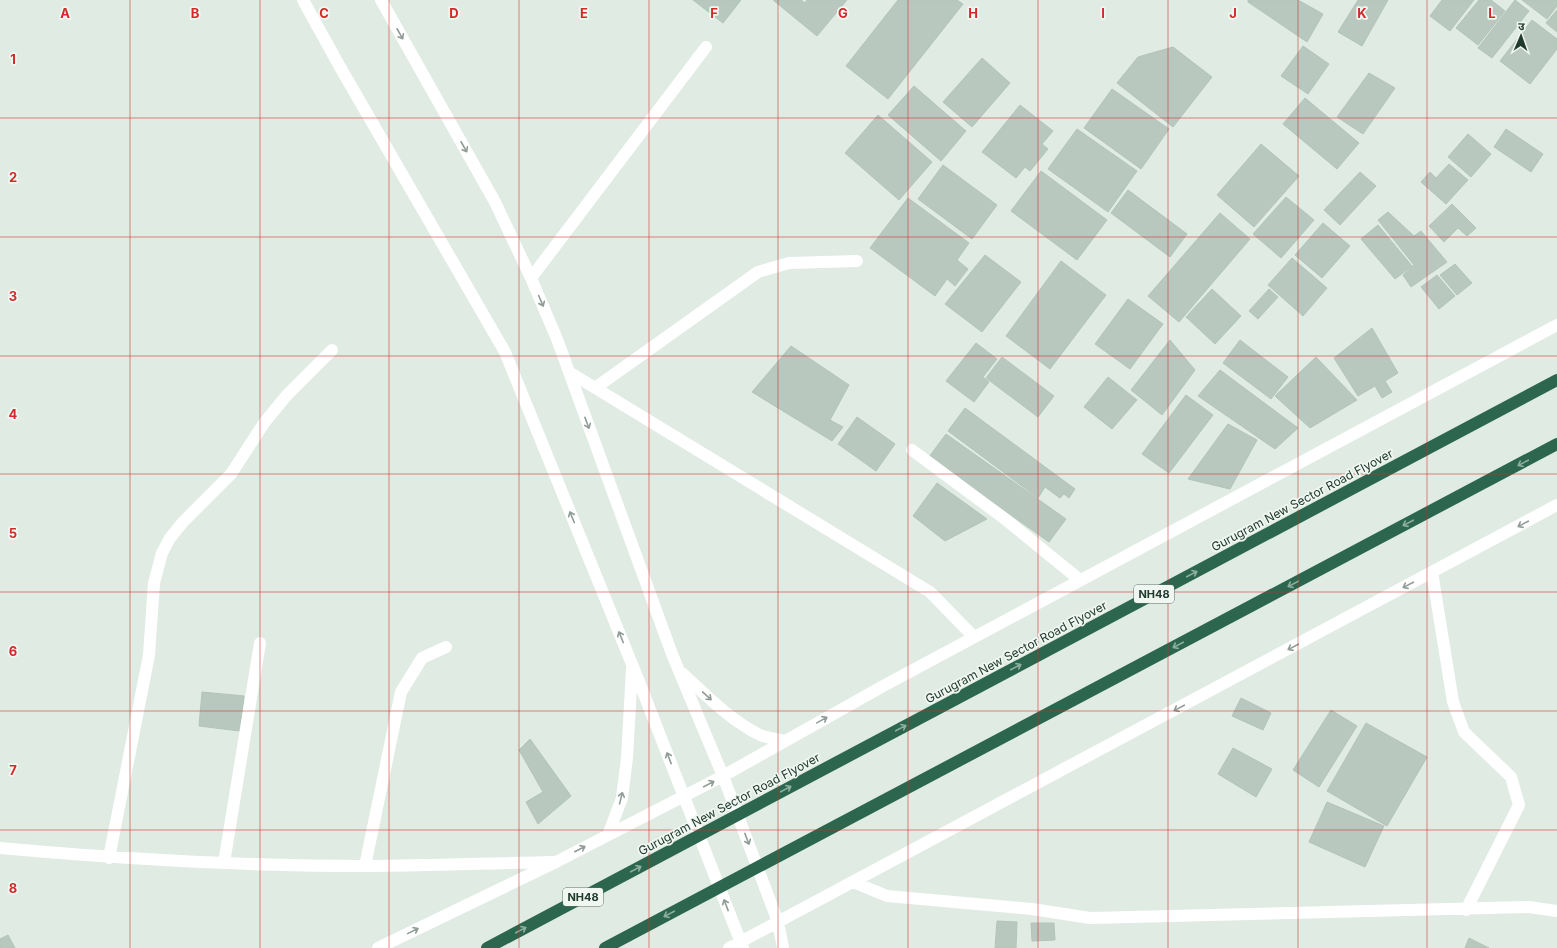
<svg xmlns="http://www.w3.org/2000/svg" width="1557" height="948" font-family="Inter,'Noto Sans Devanagari',sans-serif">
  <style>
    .building { fill: #b8c8be; stroke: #b2c4b9 }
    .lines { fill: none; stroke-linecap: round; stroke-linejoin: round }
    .minor { stroke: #fff; stroke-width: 12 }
    .highway { stroke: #2c664e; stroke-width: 12 }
    .oneway { stroke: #909c96 }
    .oneway2 { stroke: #8eaea0 }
    .grid { fill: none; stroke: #d62828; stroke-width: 1; stroke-opacity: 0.55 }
    .labels { text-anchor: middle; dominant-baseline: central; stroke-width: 3.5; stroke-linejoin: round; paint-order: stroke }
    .shield { fill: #f0f7f2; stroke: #5e7369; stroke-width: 1 }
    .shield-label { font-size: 11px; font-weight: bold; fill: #203a2e }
    .street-label { font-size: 12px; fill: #203a2e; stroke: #f0f7f2 }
    .grid-label { font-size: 13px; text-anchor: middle; font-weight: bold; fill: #d62828; stroke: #f0f7f2; stroke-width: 3.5; stroke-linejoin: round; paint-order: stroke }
  </style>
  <rect width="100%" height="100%" fill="#dfebe3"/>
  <path class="building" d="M693 0H741L723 23Z
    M773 0H801L805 3 807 0H847L817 36Z
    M898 0H957L963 4 888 99 846 66Z
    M1248 0H1298L1323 14 1307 42 1248 2Z
    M1358 0H1388L1362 46 1338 32Z
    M1442 0H1474L1450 31 1430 16Z
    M1479 0H1491L1505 11 1478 45 1456 28Z
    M1515 0 1529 11 1492 58 1478 48Z
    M1522 0H1557V6L1547 19Z
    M1557 10V32L1546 23Z
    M1532 20 1557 39V49L1530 84 1500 61Z
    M1303 46 1329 64 1308 94 1281 76Z
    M1173 47 1212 77 1173 127 1117 83 1138 57Z
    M982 58 1010 83 972 127 943 102Z
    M1369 73 1395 88 1363 134 1337 117Z
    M914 86 966 131 941 161 888 115Z
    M1112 89 1169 129 1141 169 1084 128Z
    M1305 98 1359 143 1337 169 1283 124Z
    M1020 105 1053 131 1042 144 1048 149 1030 171 1025 167 1016 178 982 152Z
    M878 115 932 162 899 200 845 153Z
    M1077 129 1137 171 1108 212 1048 169Z
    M1506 129 1543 154 1531 172 1494 147Z
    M1468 134 1491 154 1471 177 1448 157Z
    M1261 144 1299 176 1254 227 1217 195Z
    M1449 164 1468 180 1446 204 1421 182 1430 172 1436 178Z
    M943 165 997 205 972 239 918 199Z
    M1041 171 1107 220 1077 260 1011 211Z
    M1360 172 1376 186 1340 225 1324 210Z
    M1128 190 1187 234 1170 257 1111 213Z
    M1286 197 1314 220 1281 258 1253 234Z
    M908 198 969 243 957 260 968 269 955 286 947 279 935 296 870 248Z
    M1452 204 1476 228 1467 236 1458 228 1444 242 1429 226Z
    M1388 212 1414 236 1421 231 1447 262 1411 287 1403 275 1414 265 1378 220Z
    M1220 213 1250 239 1179 322 1148 296Z
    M1323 223 1350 246 1322 278 1295 255Z
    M1378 225 1412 266 1395 279 1361 239Z
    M985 255 1021 282 982 332 945 304Z
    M1292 258 1327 288 1303 316 1268 285Z
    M1061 261 1106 295 1050 369 1006 336Z
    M1455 264 1472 283 1457 295 1440 275Z
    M1437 275 1455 296 1439 309 1421 287Z
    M1212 289 1241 316 1215 344 1186 317Z
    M1269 289 1278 297 1258 319 1249 311Z
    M1128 299 1163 324 1130 369 1095 344Z
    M1372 328 1398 373 1385 381 1392 392 1382 398 1375 386 1358 396 1334 358Z
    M1170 340 1195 370 1162 415 1131 390Z
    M1240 340 1288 377 1271 399 1223 363Z
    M976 343 997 359 983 377 989 382 974 402 946 381Z
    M791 346 849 385 830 420 843 427 832 441 752 392Z
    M1002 357 1054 396 1038 417 986 378Z
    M1316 357 1357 400 1310 428 1275 396Z
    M1220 370 1298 428 1275 449 1198 396Z
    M1108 377 1137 400 1112 429 1084 407Z
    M1186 395 1213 415 1169 473 1142 454Z
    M965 408 1075 489 1069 498 1064 494 1060 498 1045 487 1038 498 948 431Z
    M857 417 895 444 876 471 838 444Z
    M1228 424 1257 440 1230 489 1188 479Z
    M946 434 1066 519 1049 542 929 457Z
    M937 483 987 519 945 541 913 516Z
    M202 692 244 696 240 731 199 726Z
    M1241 698 1271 713 1263 730 1232 716Z
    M1331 710 1357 726 1319 787 1293 770Z
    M1366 723 1427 757 1387 826 1327 791Z
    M530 739 571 796 538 824 526 802 543 792 519 750Z
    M1233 748 1272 769 1256 797 1218 774Z
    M1327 802 1384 826 1365 867 1309 842Z
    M997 921 1017 922 1016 948H995Z
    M1031 923H1054L1055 940 1032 941Z
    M8 935 15 948H0V939Z
    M1469 938 1489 948H1465Z"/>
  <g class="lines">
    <path class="minor" d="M303 0 340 67 505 352 638 679 743 948
      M381 0 495 202 531 278 557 339 672 654 723 776 778 922 783 948
      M531 278 706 47
      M569 372 930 592 974 637
      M595 388 758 272 789 263 857 261
      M912 450 1005 519 1080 580
      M1432 572 1453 702 1464 732 1511 777 1519 805 1466 910
      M682 673C706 695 730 720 760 735 767 738 776 739 784 741
      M608 835 622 798 627 758 632 669
      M0 848C121 859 243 866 365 866 427 866 490 863 552 862
      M109 858 149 655 154 583 162 553 170 538 183 522 231 474 264 423 287 395 332 350
      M224 863 260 643
      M365 866 401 692 422 658 446 647
      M853 882 887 896 1032 909 1090 918 1529 907 1557 911
      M378 948 556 862 723 776 885 685 1557 325
      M729 948 1557 505"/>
    <path class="highway" d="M487 948 1557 380
      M605 948 1557 444"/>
  </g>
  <defs><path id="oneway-shaft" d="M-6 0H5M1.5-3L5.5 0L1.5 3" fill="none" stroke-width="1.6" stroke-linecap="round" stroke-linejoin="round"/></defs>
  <g class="oneway">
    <use href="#oneway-shaft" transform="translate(400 34) rotate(61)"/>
    <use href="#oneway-shaft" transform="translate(464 147) rotate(61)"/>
    <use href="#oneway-shaft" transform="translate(541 301) rotate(67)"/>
    <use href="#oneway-shaft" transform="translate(587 423) rotate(70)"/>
    <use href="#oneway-shaft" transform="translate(572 517) rotate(-112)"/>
    <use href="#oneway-shaft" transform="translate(1523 524) rotate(152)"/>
    <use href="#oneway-shaft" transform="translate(1408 585) rotate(152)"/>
    <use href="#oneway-shaft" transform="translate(621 637) rotate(-112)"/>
    <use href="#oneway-shaft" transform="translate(1293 647) rotate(152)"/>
    <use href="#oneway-shaft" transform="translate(707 696) rotate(43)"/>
    <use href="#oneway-shaft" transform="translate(1179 708) rotate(152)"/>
    <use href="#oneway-shaft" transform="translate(822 720) rotate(-29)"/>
    <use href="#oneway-shaft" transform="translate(669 758) rotate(-111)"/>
    <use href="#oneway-shaft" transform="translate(709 784) rotate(-28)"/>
    <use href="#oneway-shaft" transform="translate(621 798) rotate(-76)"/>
    <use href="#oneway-shaft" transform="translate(747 839) rotate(69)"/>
    <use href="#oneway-shaft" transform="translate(580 849) rotate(-27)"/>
    <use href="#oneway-shaft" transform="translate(726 905) rotate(-111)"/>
    <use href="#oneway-shaft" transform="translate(413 931) rotate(-26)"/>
  </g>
  <g class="oneway2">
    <use href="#oneway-shaft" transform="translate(1523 463) rotate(152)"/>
    <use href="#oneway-shaft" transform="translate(1408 523) rotate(152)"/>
    <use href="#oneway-shaft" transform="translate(1192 574) rotate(-28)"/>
    <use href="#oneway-shaft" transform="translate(1293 584) rotate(152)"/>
    <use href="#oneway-shaft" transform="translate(1178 645) rotate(152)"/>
    <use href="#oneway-shaft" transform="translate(1016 667) rotate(-28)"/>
    <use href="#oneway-shaft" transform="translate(901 728) rotate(-28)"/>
    <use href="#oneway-shaft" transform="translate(786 789) rotate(-28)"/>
    <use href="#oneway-shaft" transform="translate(636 869) rotate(-28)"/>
    <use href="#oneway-shaft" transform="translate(669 914) rotate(152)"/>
    <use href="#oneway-shaft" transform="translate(521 930) rotate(-28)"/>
  </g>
  <path class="grid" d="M130 0V948M260 0V948M389 0V948M519 0V948M649 0V948M778 0V948M908 0V948M1038 0V948M1168 0V948M1298 0V948M1427 0V948M0 118H1557M0 237H1557M0 356H1557M0 474H1557M0 592H1557M0 711H1557M0 830H1557"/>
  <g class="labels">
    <g class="shield">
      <rect x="1134" y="585" width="40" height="18" rx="3"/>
      <rect x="563" y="888" width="40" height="18" rx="3"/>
    </g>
    <g class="shield-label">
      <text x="1154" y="594">NH48</text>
      <text x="583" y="897">NH48</text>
    </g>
    <g class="street-label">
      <text transform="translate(1302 500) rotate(-28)">Gurugram New Sector Road Flyover</text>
      <text transform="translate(1016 652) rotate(-28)">Gurugram New Sector Road Flyover</text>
      <text transform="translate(729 804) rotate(-28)">Gurugram New Sector Road Flyover</text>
    </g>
  </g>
  <g class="grid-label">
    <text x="65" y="18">A</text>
    <text x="195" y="18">B</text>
    <text x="324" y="18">C</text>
    <text x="454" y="18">D</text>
    <text x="584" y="18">E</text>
    <text x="714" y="18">F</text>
    <text x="843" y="18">G</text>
    <text x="973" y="18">H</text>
    <text x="1103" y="18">I</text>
    <text x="1233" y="18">J</text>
    <text x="1362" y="18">K</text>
    <text x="1492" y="18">L</text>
    <text x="13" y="64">1</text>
    <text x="13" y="182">2</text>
    <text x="13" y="301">3</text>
    <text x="13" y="419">4</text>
    <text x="13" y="538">5</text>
    <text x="13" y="656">6</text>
    <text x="13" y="775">7</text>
    <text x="13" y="893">8</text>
  </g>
  <g transform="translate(1521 36) rotate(2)" stroke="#f0f7f2" stroke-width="3" paint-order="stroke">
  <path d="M0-3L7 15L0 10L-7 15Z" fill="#203a2e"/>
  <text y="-6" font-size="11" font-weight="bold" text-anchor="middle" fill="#203a2e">उ</text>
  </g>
</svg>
